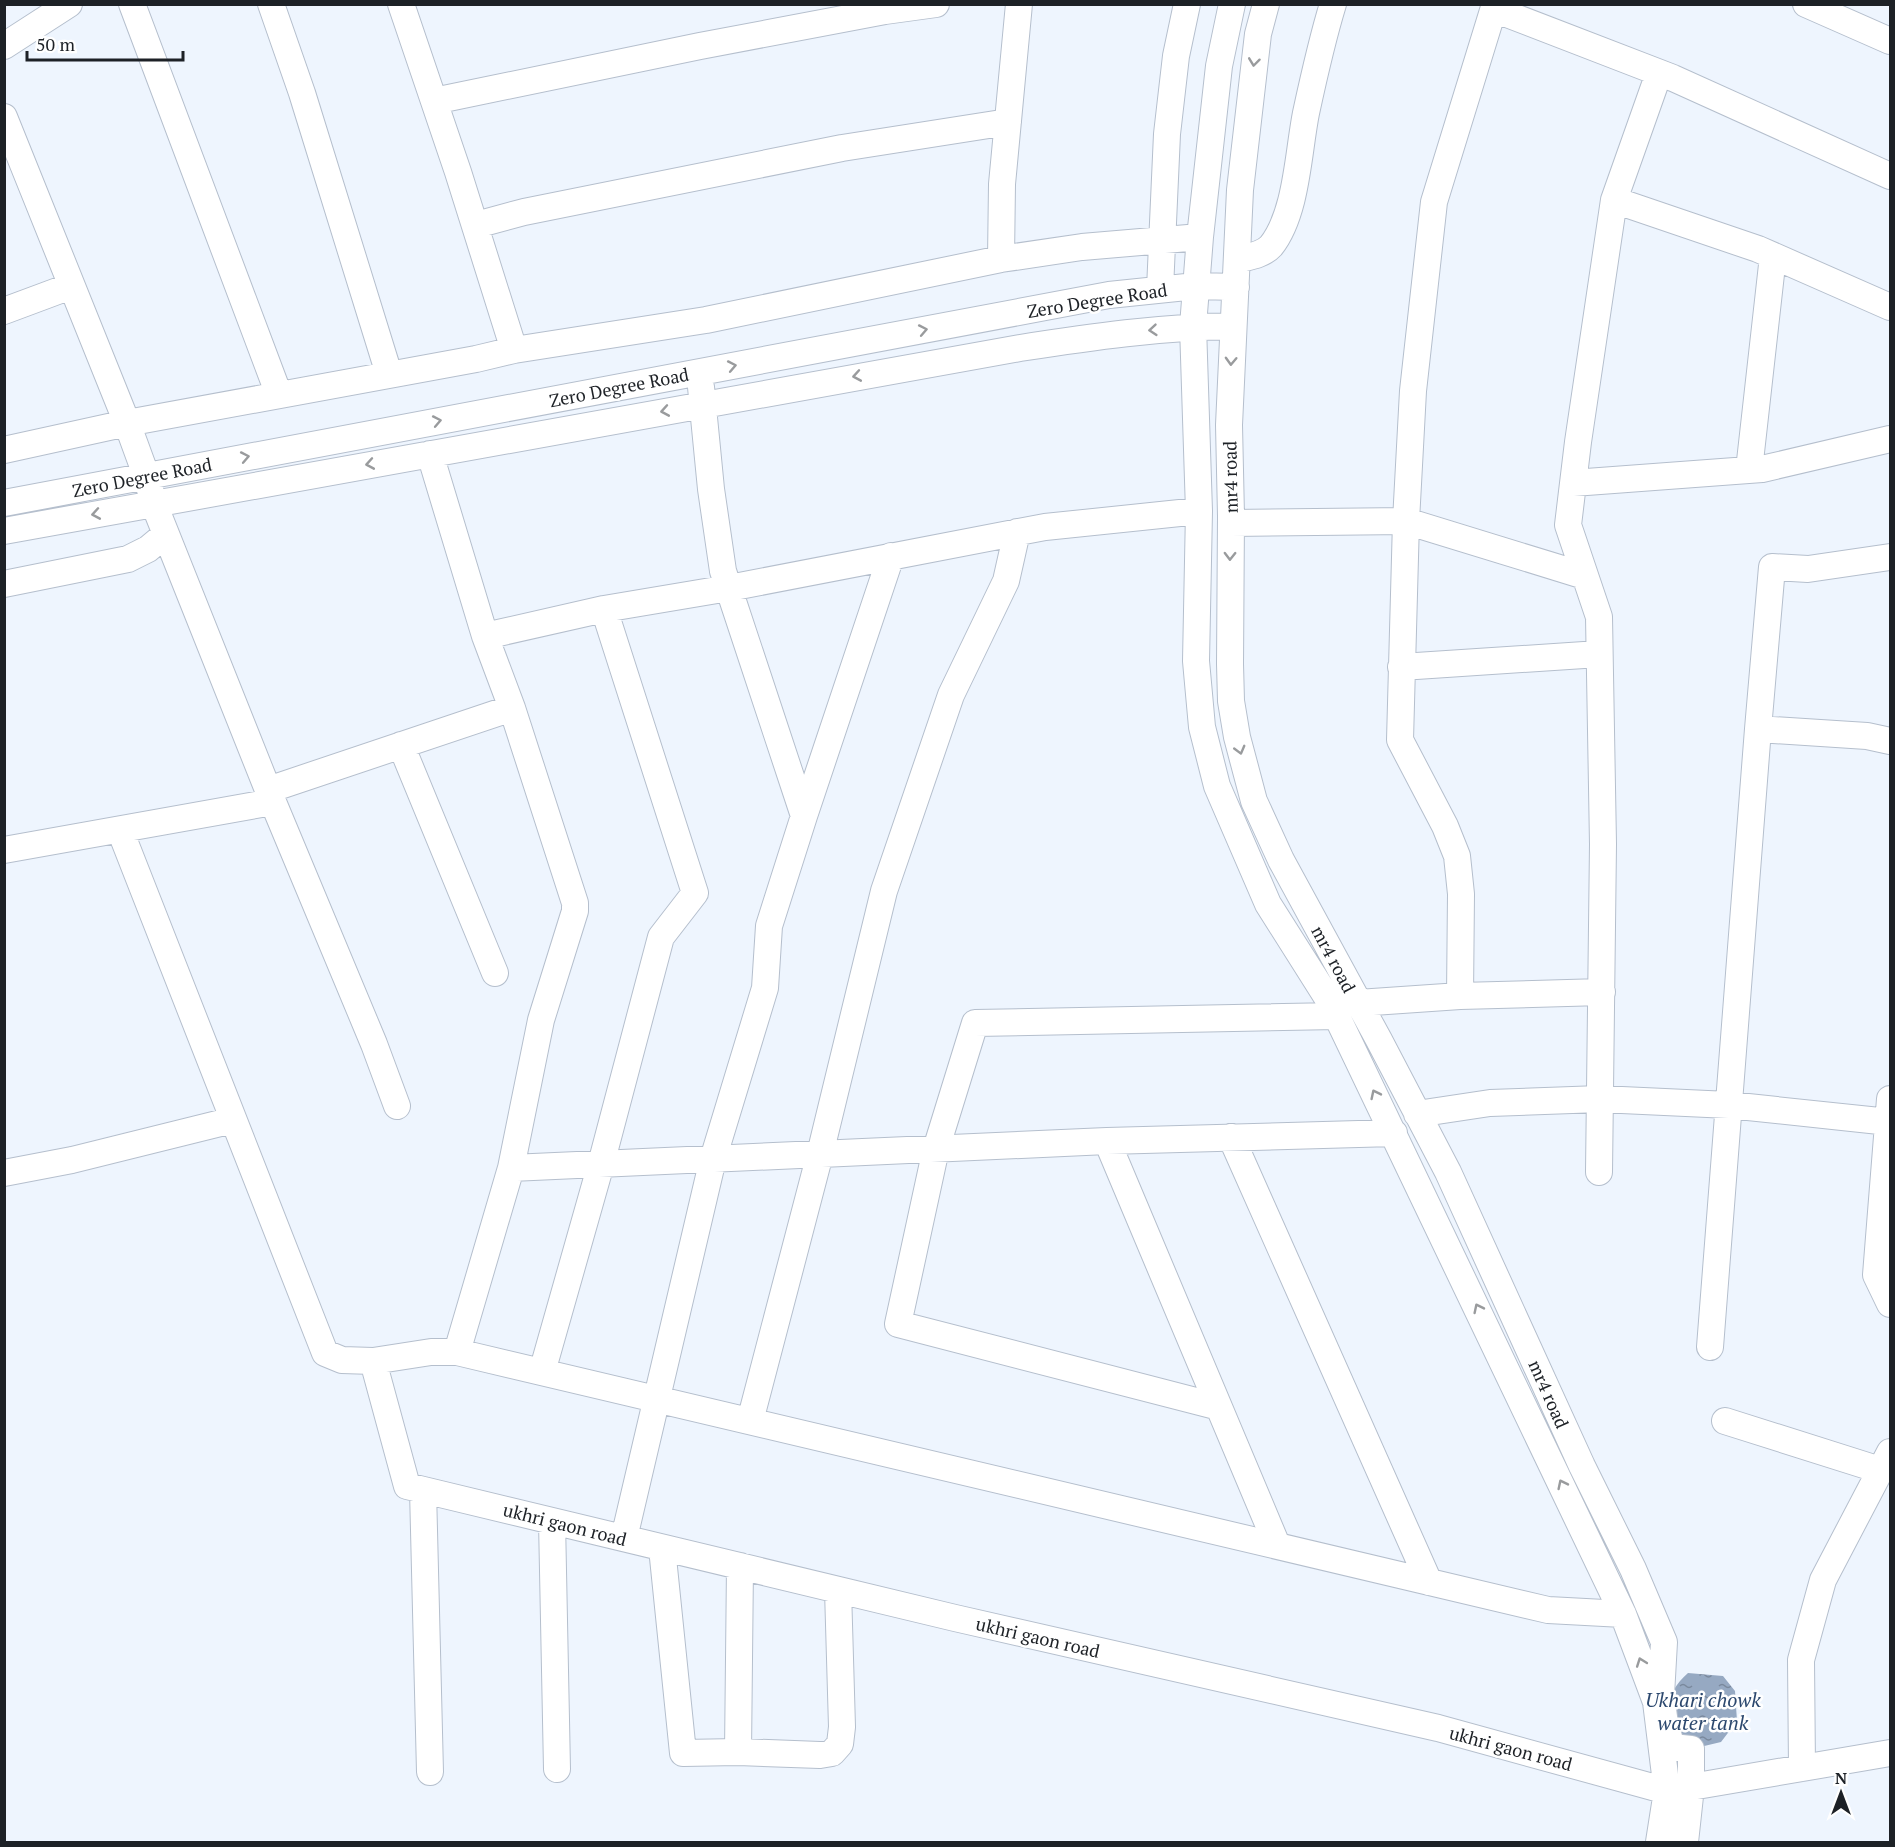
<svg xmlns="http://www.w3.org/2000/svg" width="1895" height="1847" font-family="'PT Serif',serif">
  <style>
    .water { fill: url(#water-ripples) }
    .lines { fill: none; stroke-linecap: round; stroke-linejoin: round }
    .minor-casing { stroke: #b5bfcd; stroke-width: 28 }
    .minor { stroke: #fff; stroke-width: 26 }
    .oneway { stroke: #999b9d }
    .labels { text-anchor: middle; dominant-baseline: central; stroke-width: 5; stroke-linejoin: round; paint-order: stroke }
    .street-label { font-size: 18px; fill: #1d2126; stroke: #fff }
    .water-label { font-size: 20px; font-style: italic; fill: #2c486e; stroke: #fff }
  </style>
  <defs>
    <pattern id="water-ripples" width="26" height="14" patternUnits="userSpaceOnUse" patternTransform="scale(1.5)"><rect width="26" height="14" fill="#96a9c2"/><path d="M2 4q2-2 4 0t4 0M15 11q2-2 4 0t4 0" fill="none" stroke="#7a899d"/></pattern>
  </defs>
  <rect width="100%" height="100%" fill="#eef5fe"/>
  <path class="water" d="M1688 1673 1723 1676 1735 1691 1737 1721 1721 1742 1700 1747 1679 1737C1671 1706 1662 1697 1688 1673Z"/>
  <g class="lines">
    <defs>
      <path id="minor" d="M132 4 279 395
        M271 4 302 93 389 374
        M401 4 458 172 514 350
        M1232 4 1219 66 1200 237 1193 326 1199 511 1196 661 1202 727 1217 786 1268 904 1330 1002 1623 1614 1656 1702 1667 1791 1659 1842
        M1266 4 1258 34 1240 190 1229 425 1231 516 1230 664 1231 701 1237 737 1254 801 1281 860 1379 1040 1448 1172 1582 1466 1633 1569 1664 1642 1661 1695 1665 1724 1672 1747 1691 1749V1787L1685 1842
        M1806 4 1890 41
        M1494 9 1673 78 1890 176
        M4 46 69 4
        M434 101 700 46 885 11 936 4
        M4 117 127 423 146 475 154 504 268 790 374 1044 397 1106
        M1614 200 1758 249 1890 307
        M476 225 524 212 842 148 1008 122
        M1001 259 1002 184 1019 4
        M1237 260C1248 257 1263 255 1271 246 1297 213 1298 153 1306 113 1314 76 1322 40 1333 4
        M1160 289 1167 134 1176 56 1187 4
        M4 311 71 286
        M701 387 711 489 723 571 804 816
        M4 450 127 423 476 359 514 350 706 320 1001 259 1082 247 1200 237
        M430 454 485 636 512 708 575 903V911L541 1020 511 1168 457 1352
        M1749 470 1773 256
        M1573 483 1762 469 1890 439
        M4 503 1109 295 1196 286 1236 287
        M1231 523 1406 521 1585 576
        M4 531 1020 348C1091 337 1161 327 1233 326
        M4 584 128 559 148 549 166 534
        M485 636 604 609 729 588 1045 527 1199 511
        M1401 667 1599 654
        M1758 729 1867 736 1890 741
        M401 745 495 973
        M268 790 512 708
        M120 830 325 1353 342 1360 373 1361 431 1352H457L1548 1610 1623 1614
        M4 850 273 802
        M1460 996 1461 894 1457 856 1445 826 1400 740 1406 521 1413 391 1434 202 1495 4
        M1358 1003 1460 996 1602 992
        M1890 1099 1876 1275 1890 1304
        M1417 1114 1490 1103 1600 1099 1729 1105 1889 1122
        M1231 1137 1429 1582
        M1107 1141 1277 1545
        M511 1168 1107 1141 1394 1133
        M1599 1172 1603 844 1599 617 1568 525 1578 442 1614 200 1659 73
        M4 1173 72 1160 233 1120
        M1710 1347 1758 729 1772 567 1808 569 1890 557
        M373 1361 407 1486 955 1618 1438 1728 1667 1791
        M542 1372 601 1164 661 937 695 893 604 609
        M1219 1407 898 1324 936 1149 975 1023 1337 1016
        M750 1421 820 1154 884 891 951 695 1006 581 1017 532
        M1725 1421 1880 1470
        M423 1490 430 1772
        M552 1521 557 1769
        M624 1538 713 1159 765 988 769 926 804 816 891 556
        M662 1548 683 1753 738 1752 820 1755 832 1753 840 1744 842 1727 838 1590
        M738 1752 740 1566
        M1802 1768 1801 1660 1823 1580 1890 1452
        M1691 1787 1890 1753"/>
    </defs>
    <use href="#minor" class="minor-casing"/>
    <use href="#minor" class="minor"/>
  </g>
  <defs><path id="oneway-chevron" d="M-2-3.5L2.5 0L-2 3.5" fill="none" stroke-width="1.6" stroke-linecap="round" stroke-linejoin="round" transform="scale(1.5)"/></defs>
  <g class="oneway">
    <use href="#oneway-chevron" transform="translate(1254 62) rotate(97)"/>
    <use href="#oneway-chevron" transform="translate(923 330) rotate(-11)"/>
    <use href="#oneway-chevron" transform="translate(1153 330) rotate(175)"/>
    <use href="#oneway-chevron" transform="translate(1231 361) rotate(92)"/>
    <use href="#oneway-chevron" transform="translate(732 366) rotate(-11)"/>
    <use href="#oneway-chevron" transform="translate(857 376) rotate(170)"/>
    <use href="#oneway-chevron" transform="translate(665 411) rotate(170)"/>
    <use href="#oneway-chevron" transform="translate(437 421) rotate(-11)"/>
    <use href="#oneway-chevron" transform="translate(245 457) rotate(-11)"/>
    <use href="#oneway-chevron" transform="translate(370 464) rotate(170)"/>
    <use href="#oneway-chevron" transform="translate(96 514) rotate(170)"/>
    <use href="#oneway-chevron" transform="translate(1230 556) rotate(91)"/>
    <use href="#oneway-chevron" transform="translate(1240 750) rotate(75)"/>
    <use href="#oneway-chevron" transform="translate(1375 1094) rotate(-116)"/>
    <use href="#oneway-chevron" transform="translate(1478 1308) rotate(-116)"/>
    <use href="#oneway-chevron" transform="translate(1562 1484) rotate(-116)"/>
    <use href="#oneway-chevron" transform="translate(1641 1662) rotate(-110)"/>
  </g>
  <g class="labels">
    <g class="street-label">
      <text transform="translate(1097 300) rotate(-9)">Zero Degree Road</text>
      <text transform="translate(619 387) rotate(-11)">Zero Degree Road</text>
      <text transform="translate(142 477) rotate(-11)">Zero Degree Road</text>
      <text transform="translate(1230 477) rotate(-91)">mr4 road</text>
      <text transform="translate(1334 959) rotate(62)">mr4 road</text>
      <text transform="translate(1549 1394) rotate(66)">mr4 road</text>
      <text transform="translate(565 1524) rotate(14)">ukhri gaon road</text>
      <text transform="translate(1038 1637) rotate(13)">ukhri gaon road</text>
      <text transform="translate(1511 1748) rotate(15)">ukhri gaon road</text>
    </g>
    <g class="water-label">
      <text x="1703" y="1699">Ukhari chowk<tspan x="1703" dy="23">water tank</tspan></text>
    </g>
  </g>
  <rect width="1895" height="1847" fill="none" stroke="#1d2126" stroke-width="12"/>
  <g transform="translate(1841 1793)" stroke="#ffffff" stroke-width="4.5" paint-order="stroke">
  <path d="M0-4.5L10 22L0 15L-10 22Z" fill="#1d2126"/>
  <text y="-9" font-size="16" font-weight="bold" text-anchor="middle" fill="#1d2126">N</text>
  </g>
  <path d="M27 51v9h156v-9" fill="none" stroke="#1d2126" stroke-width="3"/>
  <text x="36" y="51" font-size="18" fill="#1d2126" stroke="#ffffff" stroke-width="4.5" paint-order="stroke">50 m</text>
</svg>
